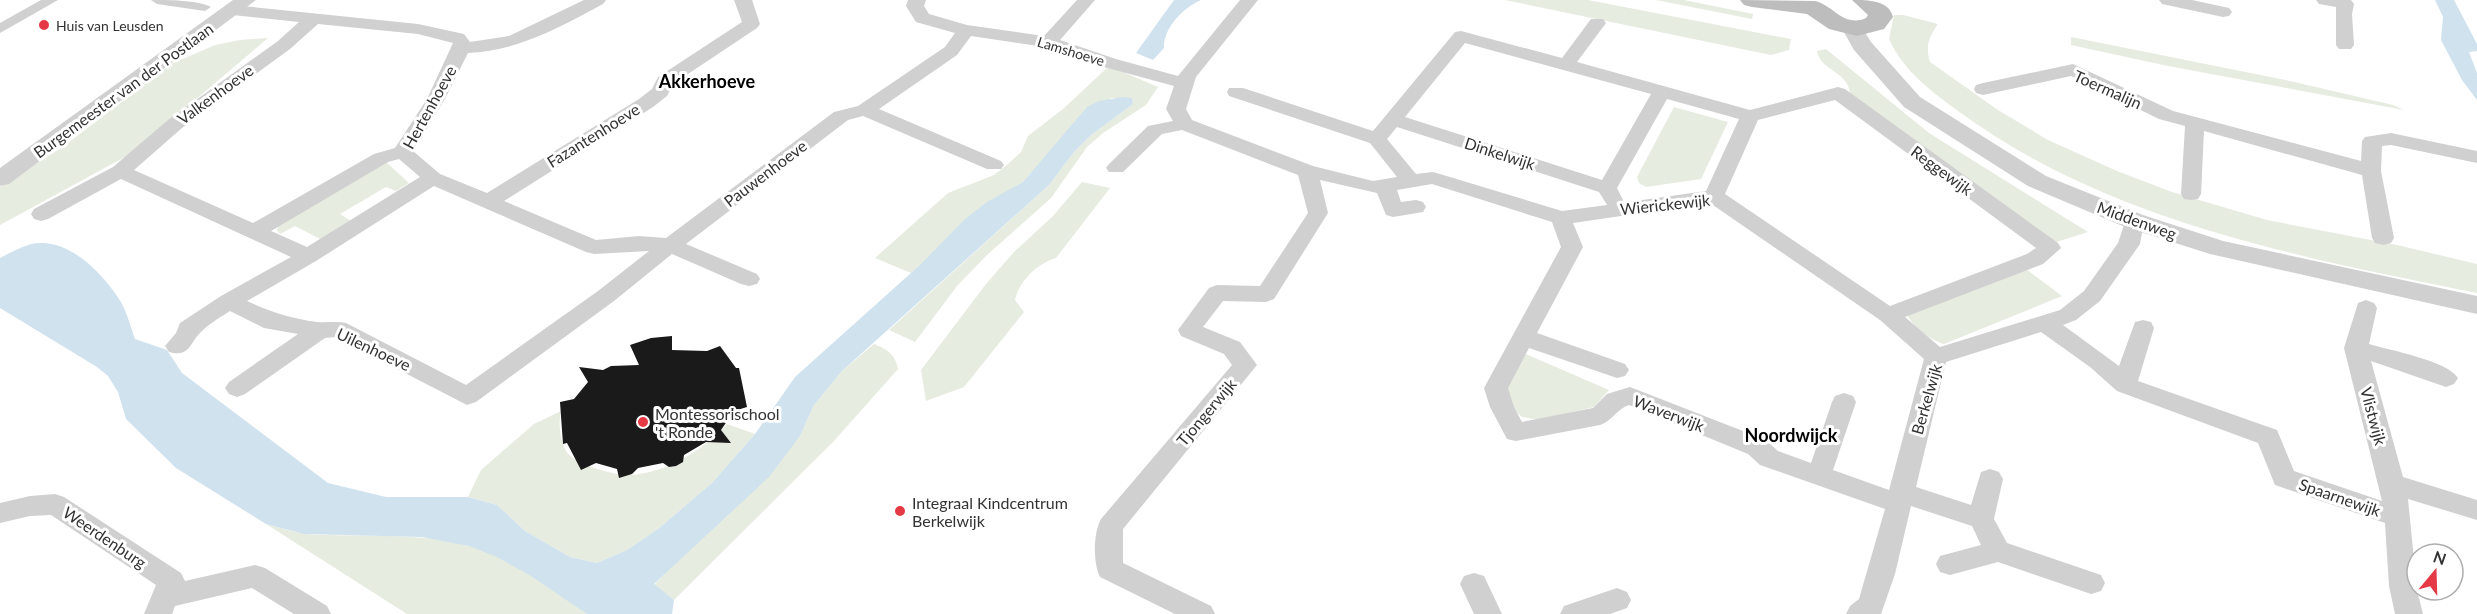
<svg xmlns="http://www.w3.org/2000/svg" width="2477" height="614" font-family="Lato,sans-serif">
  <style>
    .green { fill: #e6ecdf }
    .water { fill: #cfe2ee }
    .building { fill: #1a1a1a }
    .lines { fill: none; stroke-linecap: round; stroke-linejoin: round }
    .pedestrian { fill: #d0d0d0; fill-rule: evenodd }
    .minor { fill: #d0d0d0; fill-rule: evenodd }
    .tertiary { fill: #d0d0d0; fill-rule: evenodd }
    .secondary { fill: #bdbdbd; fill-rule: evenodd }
    .poi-dot { fill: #e63946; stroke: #fff; stroke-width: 2 }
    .labels { text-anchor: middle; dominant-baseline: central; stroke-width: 6; stroke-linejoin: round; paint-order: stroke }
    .far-poi-label { font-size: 14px; fill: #333; stroke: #fff; text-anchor: start }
    .far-street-label { font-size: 14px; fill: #333; stroke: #fff }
    .street-label { font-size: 16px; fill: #333; stroke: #fff }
    .poi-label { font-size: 16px; fill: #333; stroke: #fff; text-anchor: start }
    .neighbourhood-label { font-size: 18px; font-weight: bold; fill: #000; stroke: #fff }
  </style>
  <rect width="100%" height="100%" fill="#fff"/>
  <path class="green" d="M1505 0H1588L1791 39 1789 50 1771 55Z
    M1656 0H1684L1753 14 1752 19Z
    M1894 15H1903L1938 24C1929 37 1925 46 1930 62L1998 110 2048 140 2117 171 2172 192 2267 220 2397 245 2477 264V293C2299 257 2110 222 1961 113 1932 92 1904 72 1889 39Z
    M2071 37 2290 81 2393 105 2404 110 2168 66 2071 45Z
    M268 38 134 152 0 225V187L64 146 171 64 215 45 240 40Z
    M1826 49 1929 133 2088 232 2053 243 1850 96C1851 72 1820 71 1817 51Z
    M1109 66 1158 87 1146 105 1103 133 1087 147 1051 198 987 255 957 286 915 342 889 330 1049 185 1074 152 1091 135 1133 104 1132 98H1111L1046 156 1023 182 1010 190 911 273 875 258 948 193 994 175 1008 164 1021 152 1028 136 1063 109Z
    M1674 107 1728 122 1701 179 1646 187 1639 183 1637 177Z
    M386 162 409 183 396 191 386 187 340 214 351 221 322 240 295 226 280 234 277 230 278 226Z
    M1082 182 1110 188 1056 258C1038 263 1019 281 1015 300L1024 312 964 387 926 401 921 370 986 284 1014 252 1053 216Z
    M2022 266 2062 296 1944 344C1930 340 1913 327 1906 313Z
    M874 344C887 349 895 354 898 369L834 441 674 600 654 585 678 560 727 516 800 436 814 405 842 371Z
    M1521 352 1609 390 1594 407 1539 420 1522 417 1511 407 1504 392Z
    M561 411C558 422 560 440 566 451 573 464 616 476 630 475 667 473 703 450 727 424L755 434 712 483 658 529 627 550 597 563 570 557 525 531 497 505 468 497 481 470 534 424Z
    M266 524C279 527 293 532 306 534 360 538 416 531 469 546 513 558 551 589 587 614H407Z"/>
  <path class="water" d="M1174 0H1201C1184 7 1163 28 1164 48L1153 60 1136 53Z
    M2435 0H2454L2477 44V51L2469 52 2477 73V100L2462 80 2441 40 2443 17Z
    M1123 97 1132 98 1133 104 1091 135 1074 152 1049 185 842 371 814 405 800 436 769 477 654 584 674 600 672 614H587L531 576 497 557 469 546 422 537 304 534 266 524 176 468 126 419 118 392 108 376 97 367 0 308V258C12 252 25 244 39 243 70 241 101 272 117 296 126 308 130 325 135 339L167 350 182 373 328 483 386 497H468L497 505 525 531 570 557 597 563 627 550 658 529 712 483 755 434 795 377 921 264 965 219 987 202 1023 182 1087 107 1099 101Z"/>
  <path class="building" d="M672 336V350L707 351 720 346 736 368H739L747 407 734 411 721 430 731 443 706 442 684 455 683 462 676 466 669 467 663 463 638 468 632 474 619 478 617 469 596 463 581 470 567 443 563 444 560 402 574 399 588 382 579 367 603 370 611 366 639 365 630 345 651 338Z"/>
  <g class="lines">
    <path class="pedestrian" d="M41 0H58L0 33V23Z
      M151 0C168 0 198 0 211 7L205 11 157 4Z"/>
    <path class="minor" d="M584 0H606L603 4C560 27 518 51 468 53L445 99 413 151 440 174 487 193 639 99 652 89 658 77 742 22 734 0H752L760 24 757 28 673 84 667 96 653 107 504 201 596 240 639 236 666 238 834 112 858 106 945 47 955 33 916 22 906 6 908 0H926L924 6 929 14 967 25 1044 36 1077 0H1095L1060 40 1116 59 1178 76 1240 0H1258L1196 77 1186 109 1192 120 1313 166 1373 181 1397 177 1370 143 1229 96 1227 92 1229 88H1243L1373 131 1455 32 1461 31 1562 58 1591 19H1603L1606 23 1577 62 1750 110 1838 87 1845 89 2058 243 2061 248 2043 264 1905 317 1940 347 2060 310 2084 291 2118 243 2127 216 2134 214 2141 216 2144 221 2140 244 2100 301 2076 320 2063 325 2119 366 2135 322 2143 320 2151 322 2154 328 2138 381 2277 430 2294 471 2382 501 2344 348 2358 303 2366 300 2374 303 2377 308 2369 344C2389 350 2448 361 2458 378L2454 384 2446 387 2371 361 2403 477 2477 500V520L2408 499 2417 590 2423 614H2395L2389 586 2385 523 2275 485 2258 443 2117 391 2090 367 2041 332 1946 362 1916 487 1971 505 1981 472 1990 469 1999 472 2003 479 1994 519 2007 543 2101 575 2105 583 2101 591 2091 594 1998 562 1950 575 1940 572 1936 564 1940 556 1981 545 1972 526 1911 506 1895 574 1881 614H1846L1850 606 1859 599 1885 509 1760 465 1748 454 1629 405C1617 409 1612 421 1600 425L1516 441 1507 439 1490 407 1484 388 1561 247 1552 222 1432 184 1397 190 1401 202 1416 200 1423 202 1426 207 1423 212 1393 217 1386 215 1377 193 1320 180 1328 213 1274 299 1266 302 1223 301 1203 327 1240 342 1257 365 1123 529V563L1211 606 1215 614H1175L1100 577C1093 563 1093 533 1101 519L1232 365 1224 354 1181 336 1178 330 1209 288 1217 285 1260 286 1308 213 1298 175 1182 130 1162 134 1123 172H1109L1106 168 1109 164 1148 126 1173 121 1166 109 1174 86 1104 67 1045 47 971 36 957 55 879 109 1001 161 1004 165 1001 169H987L863 116 848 120 686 244 757 274 760 279 757 284 749 286 741 284 672 254 614 301 476 402 467 405 335 337 325 338 245 394 237 397 229 394 225 388 229 382 298 334 264 328 230 311C221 317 210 323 202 331 190 341 191 358 169 352L165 346 176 333 180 323 221 296 291 257 121 179 48 219 41 221 34 219 31 214 34 209 113 167 168 120 278 41 299 22 233 15 227 14 224 10 227 6 233 5 418 24 464 34 470 42 509 36ZM318 24 418 34 453 43 427 99 395 148 374 154 253 223 134 170 182 128 290 49ZM1465 43 1651 94 1602 180 1405 117ZM1667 99 1739 119 1706 191 1621 203 1623 200 1617 188ZM1835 100 2036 248 2027 254 1890 306 1725 194 1758 120ZM1397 127 1599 192 1607 205 1562 211 1440 174 1433 172 1416 174 1387 139ZM399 159 420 177 307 247 271 231 388 162ZM434 186 586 252 594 254 649 251 598 291 466 385 346 323C336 321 327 323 317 322 290 318 271 312 247 301L316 261ZM1710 203 1880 320 1924 359 1889 490 1833 470 1856 402 1853 396 1844 393 1835 396 1832 402 1811 463 1778 451 1766 440 1630 387 1607 394 1593 408 1522 422 1514 407 1508 388 1529 348 1617 378 1625 376 1629 370 1625 364 1537 333 1583 247 1573 223Z
      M2159 0H2192L2229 8 2232 12 2229 16 2223 17 2162 4Z
      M2316 0H2351L2354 4 2352 14 2354 45 2351 49H2339L2336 45V7L2319 4Z
      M2073 64 2173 111 2361 161 2362 141 2365 137 2391 133 2477 151V163L2391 145 2382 146 2381 171 2394 238 2391 243 2383 245 2375 243 2372 238 2362 175 2204 131 2201 194 2198 199 2191 200 2184 199 2181 194 2185 126 2159 119 2071 76 1983 95 1976 93 1974 89 1976 85 1983 83Z
      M55 494 64 497 181 573 185 581 255 565 265 568 327 606 331 614H294L252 588 175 606 172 614H144L156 585 51 515 30 516 0 523V503L30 496Z
      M1474 573 1484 576 1502 614H1474L1460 584 1464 576Z
      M1617 588 1627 592 1631 600 1627 608 1610 614H1560L1564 606Z"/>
    <path class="tertiary" d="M233 0H256L9 184 0 186V168Z
      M1852 21 1859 23 1871 42 1920 97 2046 176 2143 215 2223 241 2477 296V314L2210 254 2125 227 2028 186 1904 107 1854 50 1841 27 1845 23Z"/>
    <path class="secondary" d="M1740 0 1815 1C1833 5 1844 28 1866 18L1868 15 1852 0C1868 0 1889 0 1893 17L1884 29 1857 36 1829 29 1807 14 1752 7 1744 5Z"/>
  </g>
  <g class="poi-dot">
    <circle cx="44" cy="25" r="6"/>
    <circle cx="643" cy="422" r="6"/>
    <circle cx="900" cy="511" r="6"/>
  </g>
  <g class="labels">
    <g class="far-poi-label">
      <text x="56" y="25">Huis van Leusden</text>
    </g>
    <g class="far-street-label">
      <text transform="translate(1071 51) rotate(17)">Lamshoeve</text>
    </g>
    <g class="street-label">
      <text transform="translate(2108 89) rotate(24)">Toermalijn</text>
      <text transform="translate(123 90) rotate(-36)">Burgemeester van der Postlaan</text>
      <text transform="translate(215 94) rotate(-36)">Valkenhoeve</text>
      <text transform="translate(429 107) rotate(-61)">Hertenhoeve</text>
      <text transform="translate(593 135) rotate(-32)">Fazantenhoeve</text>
      <text transform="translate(1500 153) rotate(18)">Dinkelwijk</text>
      <text transform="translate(1942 170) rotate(36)">Reggewijk</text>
      <text transform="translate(765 173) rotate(-37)">Pauwenhoeve</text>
      <text transform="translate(1665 204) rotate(-6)">Wierickewijk</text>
      <text transform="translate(2137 220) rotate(20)">Middenweg</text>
      <text transform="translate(374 349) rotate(25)">Uilenhoeve</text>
      <text transform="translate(1926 399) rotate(-74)">Berkelwijk</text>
      <text transform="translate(1206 412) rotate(-50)">Tjongerwijk</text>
      <text transform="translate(1669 413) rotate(21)">Waverwijk</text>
      <text transform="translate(2374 416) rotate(75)">Vlistwijk</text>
      <text transform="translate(2340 497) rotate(19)">Spaarnewijk</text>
      <text transform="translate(105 537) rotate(34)">Weerdenburg</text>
    </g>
    <g class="poi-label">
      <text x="655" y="413">Montessorischool<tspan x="655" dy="18">'t Ronde</tspan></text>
      <text x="912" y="502">Integraal Kindcentrum<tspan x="912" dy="18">Berkelwijk</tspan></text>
    </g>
    <g class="neighbourhood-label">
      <text x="707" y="81">Akkerhoeve</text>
      <text x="1791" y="435">Noordwijck</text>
    </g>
  </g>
  <g transform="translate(2435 572) rotate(19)"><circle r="28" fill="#ffffff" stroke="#adadad" stroke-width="1.5"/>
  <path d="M0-4.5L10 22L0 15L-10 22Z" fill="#e63946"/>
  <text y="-9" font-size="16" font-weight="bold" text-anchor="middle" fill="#333333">N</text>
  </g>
</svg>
